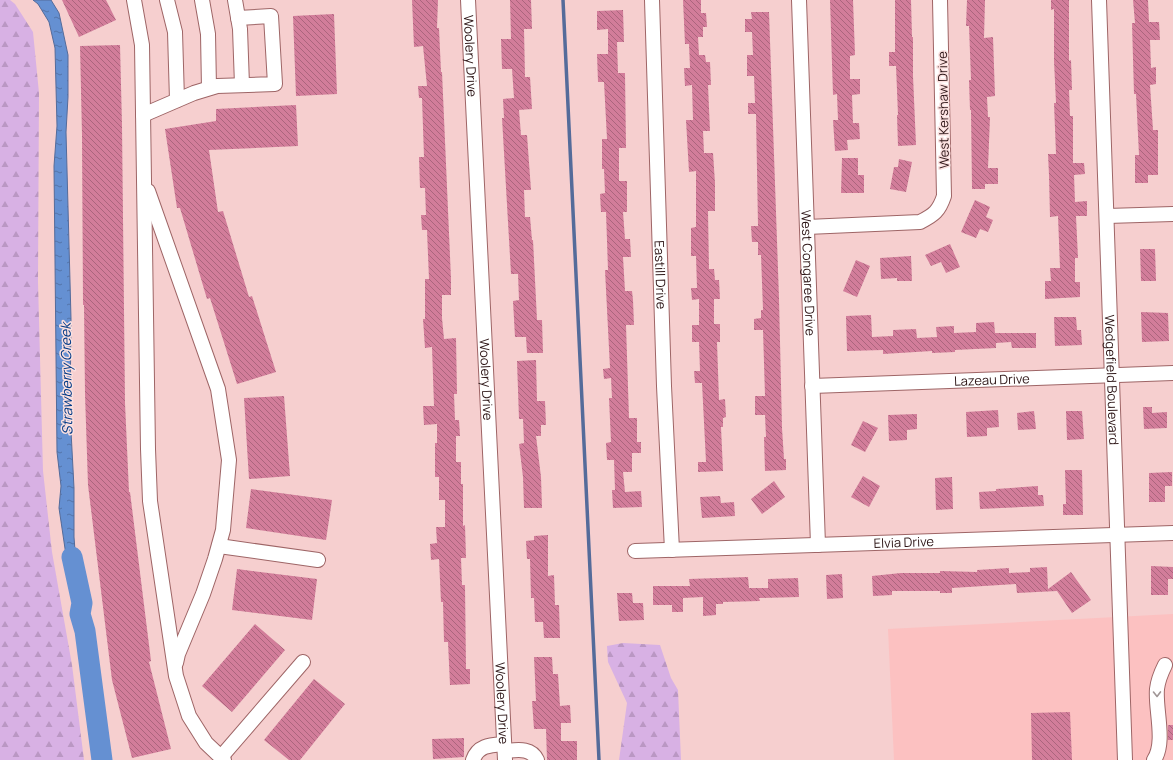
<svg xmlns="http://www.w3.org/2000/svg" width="1173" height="760" font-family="Manrope,sans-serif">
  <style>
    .built { fill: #fcc1c1 }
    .forest { fill: url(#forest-firs) }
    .water { fill: url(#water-ripples); stroke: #546b9a }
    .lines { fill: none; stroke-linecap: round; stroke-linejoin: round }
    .stream { stroke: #546b9a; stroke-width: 3.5 }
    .river { stroke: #6590d2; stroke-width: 21 }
    .building { fill: url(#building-back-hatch) }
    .minor-casing { stroke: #9e6566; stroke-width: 16 }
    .minor { stroke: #fff; stroke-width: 14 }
    .oneway { stroke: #a09696 }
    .labels { text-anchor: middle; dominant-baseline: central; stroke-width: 3; stroke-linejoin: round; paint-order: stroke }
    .street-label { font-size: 13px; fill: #2c1516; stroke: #fbe0df }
    .water-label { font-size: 14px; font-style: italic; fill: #003986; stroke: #fbe0df }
  </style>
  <defs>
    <pattern id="forest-firs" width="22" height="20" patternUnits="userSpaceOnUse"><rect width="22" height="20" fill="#d8b1e4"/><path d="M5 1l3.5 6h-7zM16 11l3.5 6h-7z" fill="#ba97c3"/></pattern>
    <pattern id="water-ripples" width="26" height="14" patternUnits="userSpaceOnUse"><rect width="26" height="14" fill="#6590d2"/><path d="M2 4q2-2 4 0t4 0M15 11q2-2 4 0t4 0" fill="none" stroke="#5374a9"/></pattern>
    <pattern id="building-back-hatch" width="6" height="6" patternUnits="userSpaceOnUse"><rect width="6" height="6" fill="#d27d9a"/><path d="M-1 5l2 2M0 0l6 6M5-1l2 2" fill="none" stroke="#ab657d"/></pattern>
  </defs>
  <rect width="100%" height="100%" fill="#f6cfcf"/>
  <path class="built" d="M1173 614V760H894L888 629Z"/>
  <path class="forest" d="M0 0H10L15 4 33 32 39 93 38 282 43 471 52 552 72 665 84 760H0Z
    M623 643 660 645 671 678 678 690 681 760H619L627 703 608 662 607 646Z"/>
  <path class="water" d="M33 0H51L59 13 68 55V97L66 132 71 319 70 412 74 488V537L76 564 79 578 77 585 70 576 67 562 59 508 61 486 57 452 54 166 57 126 55 48 49 22 38 4Z"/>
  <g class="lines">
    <path class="stream" d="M563 0 599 760"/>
    <path class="river" d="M72 557 82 603 80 614 85 631 102 760"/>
  </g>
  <path class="building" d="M62 0H106L116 20 79 37Z
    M412 0H438L437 28H439L441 72H442L451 279V295H442V318L444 339 456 338 457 394H454L455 420H459L460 436H456V462H461V484H463V526L465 525 466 558H461L462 585H465L466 669H470V684L450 685 448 642H444L443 602H441L439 559 431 560 430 544 437 543 436 527H445V500H439V477H435V443H437V424L424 425 423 406H434L432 347 425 348 423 319H425V279H429L427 230H422L421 215H426L425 188H420L419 157H424L422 98H419L418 86H427L423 46 414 47Z
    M510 0H531L532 29H524L525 77H530L532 109 519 110 521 135H527L531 190H524L525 217H530L532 240H533L537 320H542L543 353H527L526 337H515L513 301 519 300 518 274H511L502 118H504L503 99 514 98 512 69H502L501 39H511Z
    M683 0H701V13H706L707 27H703V37H698L699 55H705L706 62H710L711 85H708L710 131H703L704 153H713L715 183V211H708L709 269H714L715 280H719L720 299H714V324H720V342H717L719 400 725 399 726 417 723 418V427H721L723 471 698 472V462H706L702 383H695L694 371H700L699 342H692V325H699V299L692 300 691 288H697L696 256H691V228L696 227V171L689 172 686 120H693L692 85 685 86 684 68H690L689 44H685Z
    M830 0H853L855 55 850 56V79H860V94L852 95 853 123H859L860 139 847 140 848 150 835 151 833 120H838L837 94 833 95Z
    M895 0H911L912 37H913V76L916 145 898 146 897 115H898L896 66H889V52H895Z
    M967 0H985L984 38 993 37 995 96 987 97 988 117H990L988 168H998V184H985V189H972L971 110H970L969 80H971L969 26H966Z
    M1051 0H1069V61L1071 60 1072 90H1069L1070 116H1073V163H1084L1085 174 1074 175 1075 202 1087 201V216H1076L1078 258H1075V282H1080V297L1045 299V281H1051L1050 268H1060L1058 216 1050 217 1049 175 1048 154H1056L1054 103H1056L1054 61V9L1051 10Z
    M1133 0H1148L1149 22H1159L1160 40H1150L1151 68 1156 67V84L1150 85 1153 130H1158V175H1148V183H1135V155H1139L1136 94H1134L1132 23H1135Z
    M623 10 624 42H617L618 73H625L626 148H619V181H627V212H623L625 239H630L631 257H623L625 291H632L633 300 634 325H626L629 418H637V442H641V453H632V472H623L625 492 641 491 642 507 613 508 612 490H615L614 460H607L606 443 611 442 609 398H612L611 378 604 379 603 369 610 368 605 270H608L606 212H601L600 194 605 193 604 169H602V139H607L604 82H598L597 54H608V29L597 30V11Z
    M751 12H769L779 298 782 428 784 459H786V470L765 471 764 437H766L765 415H755V396H765L763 330H754V319L761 318V310H763L761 255H758V242H752L751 226H758L756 114H748V103H755L754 76H747V55H753L752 32H745V19H752Z
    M334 14 337 94 296 96 293 16Z
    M120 45 122 125 125 403 129 492H130L151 661 149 662 171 749 132 758 112 680 88 485 85 394 84 305H83L82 135 80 46Z
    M296 105 298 146 209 150 218 212 223 211 249 297 252 296 276 372 237 384 210 298 207 299 180 208H177L165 129 216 121V109Z
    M842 158H858V175H864V193H841Z
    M899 159 912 162 906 192 890 189 894 167H898Z
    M975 200 990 207 986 217 993 220 988 232 980 229 976 238 961 232Z
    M950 244 960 267 946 273 941 262 931 266 925 255Z
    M1140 249H1155L1156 281H1141Z
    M911 256 912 281H897V278L881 279 880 258Z
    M856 260 870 266 857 297 843 291Z
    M1141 312 1168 313 1169 341 1142 342Z
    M871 315 872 337 893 336V330L916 329 917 338 937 337 936 327 954 326V333L976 332V323L994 322 995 333H1036V348H1012L1011 342 996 343V348L955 350V352L932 353V351L883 354V350L847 351 846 316Z
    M1054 317H1076L1077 330H1081L1082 345 1055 346Z
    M536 360 537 401H545L546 425H541V436H536L541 477 542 508H524L523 477 519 444 524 443 523 419H519L517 361Z
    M284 396 290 476 249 479 244 398Z
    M1143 407H1152V413L1167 412V428L1144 429Z
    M998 410 999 427 987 428V436L967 437 966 412Z
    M1034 411 1036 429 1018 430 1017 413Z
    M1066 411H1082L1084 439 1067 440Z
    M917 414V429L907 430V440L889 441 888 415Z
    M863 421 878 428 865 452 851 445Z
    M1065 470H1082L1083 515H1063V504H1066Z
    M1172 472V486H1165V502H1149V473Z
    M863 476 880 486 869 507 851 497Z
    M952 477 953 509 936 510 935 478Z
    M774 481 785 497 762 514 751 499Z
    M1038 486V495H1043L1044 506 980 509 979 492 996 491V489Z
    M251 489 332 500 326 540 246 528Z
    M720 496 721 503 734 502 735 516 702 518 700 497Z
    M548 535V576L554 575 555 605H559L560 638H544L543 622H535L534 598H531L530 559H527L526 541 534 540V536Z
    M1151 566 1173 567V579H1168V595H1151Z
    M1047 567 1048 589 1071 572 1091 600 1072 613 1057 591 1017 593 1016 584 952 588V593H940V591H892V595L873 596 872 576 901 573H940V571L977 572V570L1009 568V573L1030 572V568Z
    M237 569 317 579 312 620 232 610Z
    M842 574 843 598 827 599 826 575Z
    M748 577 749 588H768V579L798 578 799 597 759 598 760 601 723 602V604H716V615L703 616V597L683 598V612H672V605H653V586H690L689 579Z
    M617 593H632L633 603H643L644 620 619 621Z
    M255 624 285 650 232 712 202 686Z
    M534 657H552L553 674H558L560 706 570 705 571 723H561V741H577V760H547L546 729H534L532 701H536Z
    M314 679 345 704 300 760H289L264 740Z
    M1070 712 1072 760H1032L1031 713Z
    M1168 725H1173V740H1168Z
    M464 738V757L433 759 432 739Z"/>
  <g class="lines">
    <defs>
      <g id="minor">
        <path d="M134 0 142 45 148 449 150 501 176 676 189 716 206 743 224 760"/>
        <path d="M167 0 175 32 177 100"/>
        <path d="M202 0 208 34 209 88"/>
        <path d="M235 0 240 29 242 85"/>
        <path id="s1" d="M468 0 505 760"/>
        <path id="s2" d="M652 0 664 386 672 550"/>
        <path id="s3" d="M799 0 818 545"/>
        <path id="s4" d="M1099 0 1125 760"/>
        <path d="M143 115 194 93 217 86 275 84 271 16 238 18"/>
        <path d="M148 191 218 389 229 460 223 530 215 559 203 594 178 654 176 663"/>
        <path d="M1107 216 1173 214"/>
        <path d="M807 227 920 222C934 215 939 211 944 196L940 0"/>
        <path id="s5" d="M812 386 1173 373"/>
        <path d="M219 546 318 560"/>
        <path id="s6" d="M635 551 1173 533"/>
        <path d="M505 751C517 750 531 747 537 760"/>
        <path d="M221 757 303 662"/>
        <path d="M473 760C478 745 491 745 504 744"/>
        <path d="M1154 760C1166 742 1155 709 1157 689 1158 680 1161 673 1165 665"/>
      </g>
    </defs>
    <use href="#minor" class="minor-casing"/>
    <use href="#minor" class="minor"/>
  </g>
  <defs><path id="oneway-chevron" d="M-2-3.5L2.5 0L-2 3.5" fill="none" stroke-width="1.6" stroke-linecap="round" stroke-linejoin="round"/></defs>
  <use class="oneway" href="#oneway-chevron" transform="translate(1157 694) rotate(89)"/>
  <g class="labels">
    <g class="street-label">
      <text stroke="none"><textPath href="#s1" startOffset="56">Woolery Drive</textPath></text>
      <text transform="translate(943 110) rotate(-91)">West Kershaw Drive</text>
      <text stroke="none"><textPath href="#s3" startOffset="273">West Congaree Drive</textPath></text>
      <text stroke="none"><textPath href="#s2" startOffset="275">Eastill Drive</textPath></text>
      <text stroke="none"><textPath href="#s1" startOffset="380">Woolery Drive</textPath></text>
      <text stroke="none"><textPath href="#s5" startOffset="180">Lazeau Drive</textPath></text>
      <text stroke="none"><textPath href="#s4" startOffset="380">Wedgefield Boulevard</textPath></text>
      <text stroke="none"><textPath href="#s6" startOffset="269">Elvia Drive</textPath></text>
      <text stroke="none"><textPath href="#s1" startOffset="704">Woolery Drive</textPath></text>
    </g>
    <g class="water-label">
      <text transform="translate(66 379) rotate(-91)">Strawberry Creek</text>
    </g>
  </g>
</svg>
